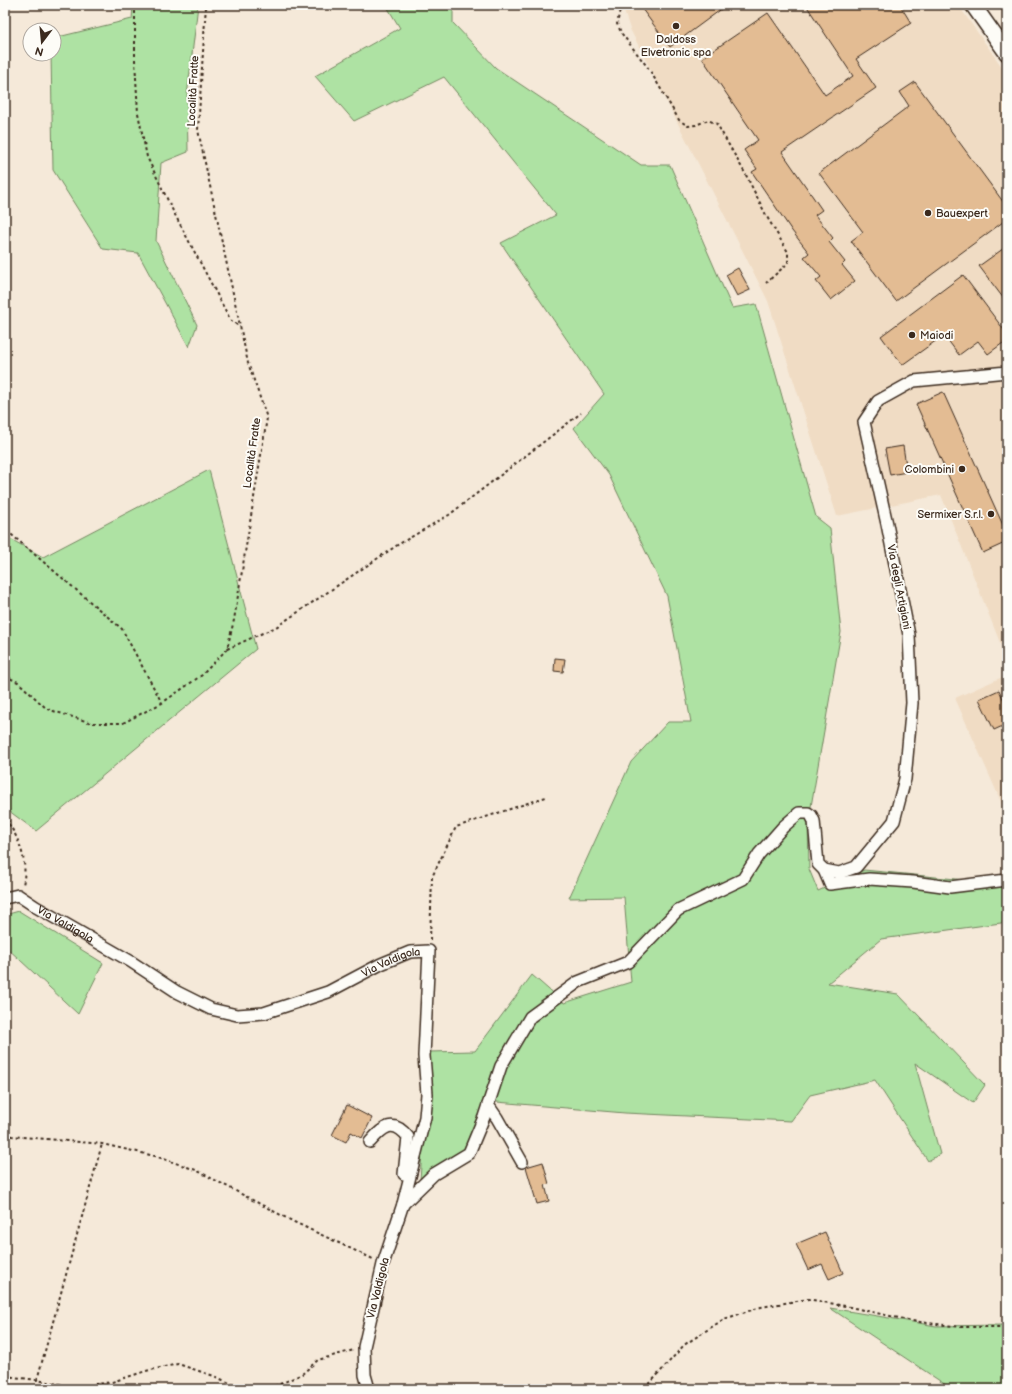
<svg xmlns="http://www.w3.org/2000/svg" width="1012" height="1394" font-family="'Balsamiq Sans',sans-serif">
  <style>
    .built { fill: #f0dcc4 }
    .green { fill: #aee2a3; stroke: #748660 }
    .building { fill: #e3bc93; stroke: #3b2a1e }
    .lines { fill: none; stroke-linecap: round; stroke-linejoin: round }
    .minor-casing { stroke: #3b2a1e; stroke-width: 14 }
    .secondary-casing { stroke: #3b2a1e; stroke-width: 18 }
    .path { stroke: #3b2a1e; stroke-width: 2; stroke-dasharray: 3 3; stroke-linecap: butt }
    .minor { stroke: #fdfcf7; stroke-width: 11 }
    .secondary { stroke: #fdfcf7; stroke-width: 15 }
    .poi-dot { fill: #3b2a1e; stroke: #fdfcf7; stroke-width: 1.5 }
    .labels { text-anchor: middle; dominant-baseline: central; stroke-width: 4; stroke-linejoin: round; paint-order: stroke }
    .poi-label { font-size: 11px; fill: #3b2a1e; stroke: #fdfcf7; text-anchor: start }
    .street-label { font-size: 11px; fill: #3b2a1e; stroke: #fdfcf7 }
  </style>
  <rect width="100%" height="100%" fill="#f5e9d9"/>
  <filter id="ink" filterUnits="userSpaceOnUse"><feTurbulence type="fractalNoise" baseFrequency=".025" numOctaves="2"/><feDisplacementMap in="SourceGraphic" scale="8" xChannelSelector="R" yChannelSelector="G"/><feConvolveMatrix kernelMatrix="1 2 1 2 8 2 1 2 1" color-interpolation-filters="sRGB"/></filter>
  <g filter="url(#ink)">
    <path class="built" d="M622 5H958L1007 74V660L941 495 837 516 768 301 630 29Z
      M1007 675V815L955 698Z"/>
    <path class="green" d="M133 5H198L187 96 188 152 161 163 156 241 197 325 189 347 138 253 103 249 53 170 51 54H54V38L132 19Z
      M386 5H453V23L496 68 641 165H670L732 308 756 304 816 517 830 528 841 632 808 824 809 869 818 891 864 870 1007 884V921L1001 923 881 939 828 983 898 994 985 1085 973 1103 915 1063 940 1154 928 1161 875 1080 810 1095 791 1121 625 1113 485 1101 466 1150 420 1180 429 1052 475 1051 532 975 564 1003 631 982 624 897 569 898 631 762 668 722H691L667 596 609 475 574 428 604 394 501 243 556 215 444 77 354 121 315 76 400 28Z
      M209 470 256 649 36 831 5 808V536L43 557Z
      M19 911 103 963 78 1014 5 946V915Z
      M830 1308 936 1326 1003 1325 1007 1323V1389H952Z"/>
    <path class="building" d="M639 5H727L670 47Z
      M806 5H900L911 23 856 59 876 88 782 152 822 210 815 215 833 238 829 242 845 262 842 265 855 281 831 300 816 281 821 277 804 257 809 253 792 231 752 172 757 169 744 150 758 140 702 58 768 13 825 95 853 76Z
      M915 82 1007 207V219L896 301 851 241 863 232 819 173 909 106 900 92Z
      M1007 246V303L979 266Z
      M738 268 750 290 737 296 726 275Z
      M963 275 1007 334V340L988 354 978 341 959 355 944 335 902 365 881 336Z
      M943 392 1007 534V542L983 553 916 404Z
      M903 446 907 472 890 475 885 449Z
      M555 658 565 659 563 672 554 671Z
      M999 690 1007 707V724L994 730 979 699Z
      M347 1105 372 1118 362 1138 351 1132 346 1142 332 1135Z
      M543 1162 549 1184 545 1185 549 1201 537 1204 526 1167Z
      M825 1232 843 1273 829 1279 822 1264 808 1270 796 1244Z"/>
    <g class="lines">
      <defs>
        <g id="minor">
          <path d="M824 870 839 873 856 867 894 821 905 779 912 703 909 635 887 524 864 422 878 401 914 381 1007 372"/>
          <path id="s1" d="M5 898 18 895 36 907 130 961 177 992 211 1009 237 1015 264 1013 328 992 381 964 410 952 429 951 424 1056 427 1094 425 1117 403 1204 383 1264 364 1347 365 1375 369 1389"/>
          <path d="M488 1105 497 1118 522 1162"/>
          <path d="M370 1142C383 1127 393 1118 408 1137L404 1174"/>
          <path d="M403 1204 434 1174 469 1153 484 1117 501 1066 530 1017 578 982 628 962 678 910 743 879 759 854 783 827 799 813H808L811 815 814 821 818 864 824 870 830 884 869 879 913 882 950 887 1007 880"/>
        </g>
        <path id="secondary" d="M973 5 1007 53"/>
      </defs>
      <use href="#minor" class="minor-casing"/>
      <use href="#secondary" class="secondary-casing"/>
      <path class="path" d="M135 5V60L138 113 147 157 173 211 231 321 239 326
        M621 5 617 24 622 34 649 69 679 120 688 126 696 125 708 120 717 124 746 175 767 217 788 252V263L766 283
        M5 481V483
        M5 519 6 530 122 629 162 703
        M227 649 276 627 399 544 449 515 581 413
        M5 676 18 682 47 709 92 723H123L162 703 202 675 227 649 234 620 267 418 248 363 198 130 206 5
        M5 814 10 824
        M5 819C20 838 28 862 23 885
        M430 940 432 877 456 827 546 797
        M5 1134 12 1136 102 1144 155 1156 196 1170 294 1222 373 1259
        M5 1376 37 1380 76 1387 112 1382 146 1371 178 1364 214 1376 243 1389
        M37 1380 102 1144
        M269 1389 302 1374 318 1360 354 1350
        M645 1389 684 1345 724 1319 761 1307 808 1299 850 1307 912 1321 961 1327H1001L1007 1325"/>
      <use href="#minor" class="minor"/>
      <use href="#secondary" class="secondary"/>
    </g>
  </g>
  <g class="poi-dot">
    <circle cx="676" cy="26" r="4"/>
    <circle cx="928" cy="213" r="4"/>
    <circle cx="912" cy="335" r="4"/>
    <circle cx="962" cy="469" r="4"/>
    <circle cx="991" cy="514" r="4"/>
  </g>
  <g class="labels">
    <g class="poi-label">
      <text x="676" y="39" text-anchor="middle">Daldoss<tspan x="676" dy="13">Elvetronic spa</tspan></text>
      <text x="936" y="213">Bauexpert</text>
      <text x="920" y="335">Maiodi</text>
      <text x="954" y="469" text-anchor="end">Colombini</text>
      <text x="983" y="514" text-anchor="end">Sermixer S.r.l.</text>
    </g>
    <g class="street-label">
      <text transform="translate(193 91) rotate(-87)">Località Fratte</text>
      <text transform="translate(252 453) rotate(-82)">Località Fratte</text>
      <text transform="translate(899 587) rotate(79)">Via degli Artigiani</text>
      <text stroke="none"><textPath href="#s1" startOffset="69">Via Valdigola</textPath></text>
      <text stroke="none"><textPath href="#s1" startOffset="429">Via Valdigola</textPath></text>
      <text transform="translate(378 1288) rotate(-76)">Via Valdigola</text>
    </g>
  </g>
  <rect width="1012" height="1394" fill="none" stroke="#fdfcf7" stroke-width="20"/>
  <rect x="10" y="10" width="992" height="1374" fill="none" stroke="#3b2a1e" stroke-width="1.5" filter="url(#ink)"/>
  <g transform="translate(42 42) rotate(196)"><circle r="19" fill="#fdfcf7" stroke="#afa8a0"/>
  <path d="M0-3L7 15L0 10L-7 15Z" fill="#3b2a1e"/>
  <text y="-6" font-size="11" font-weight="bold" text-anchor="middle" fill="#3b2a1e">N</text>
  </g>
</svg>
